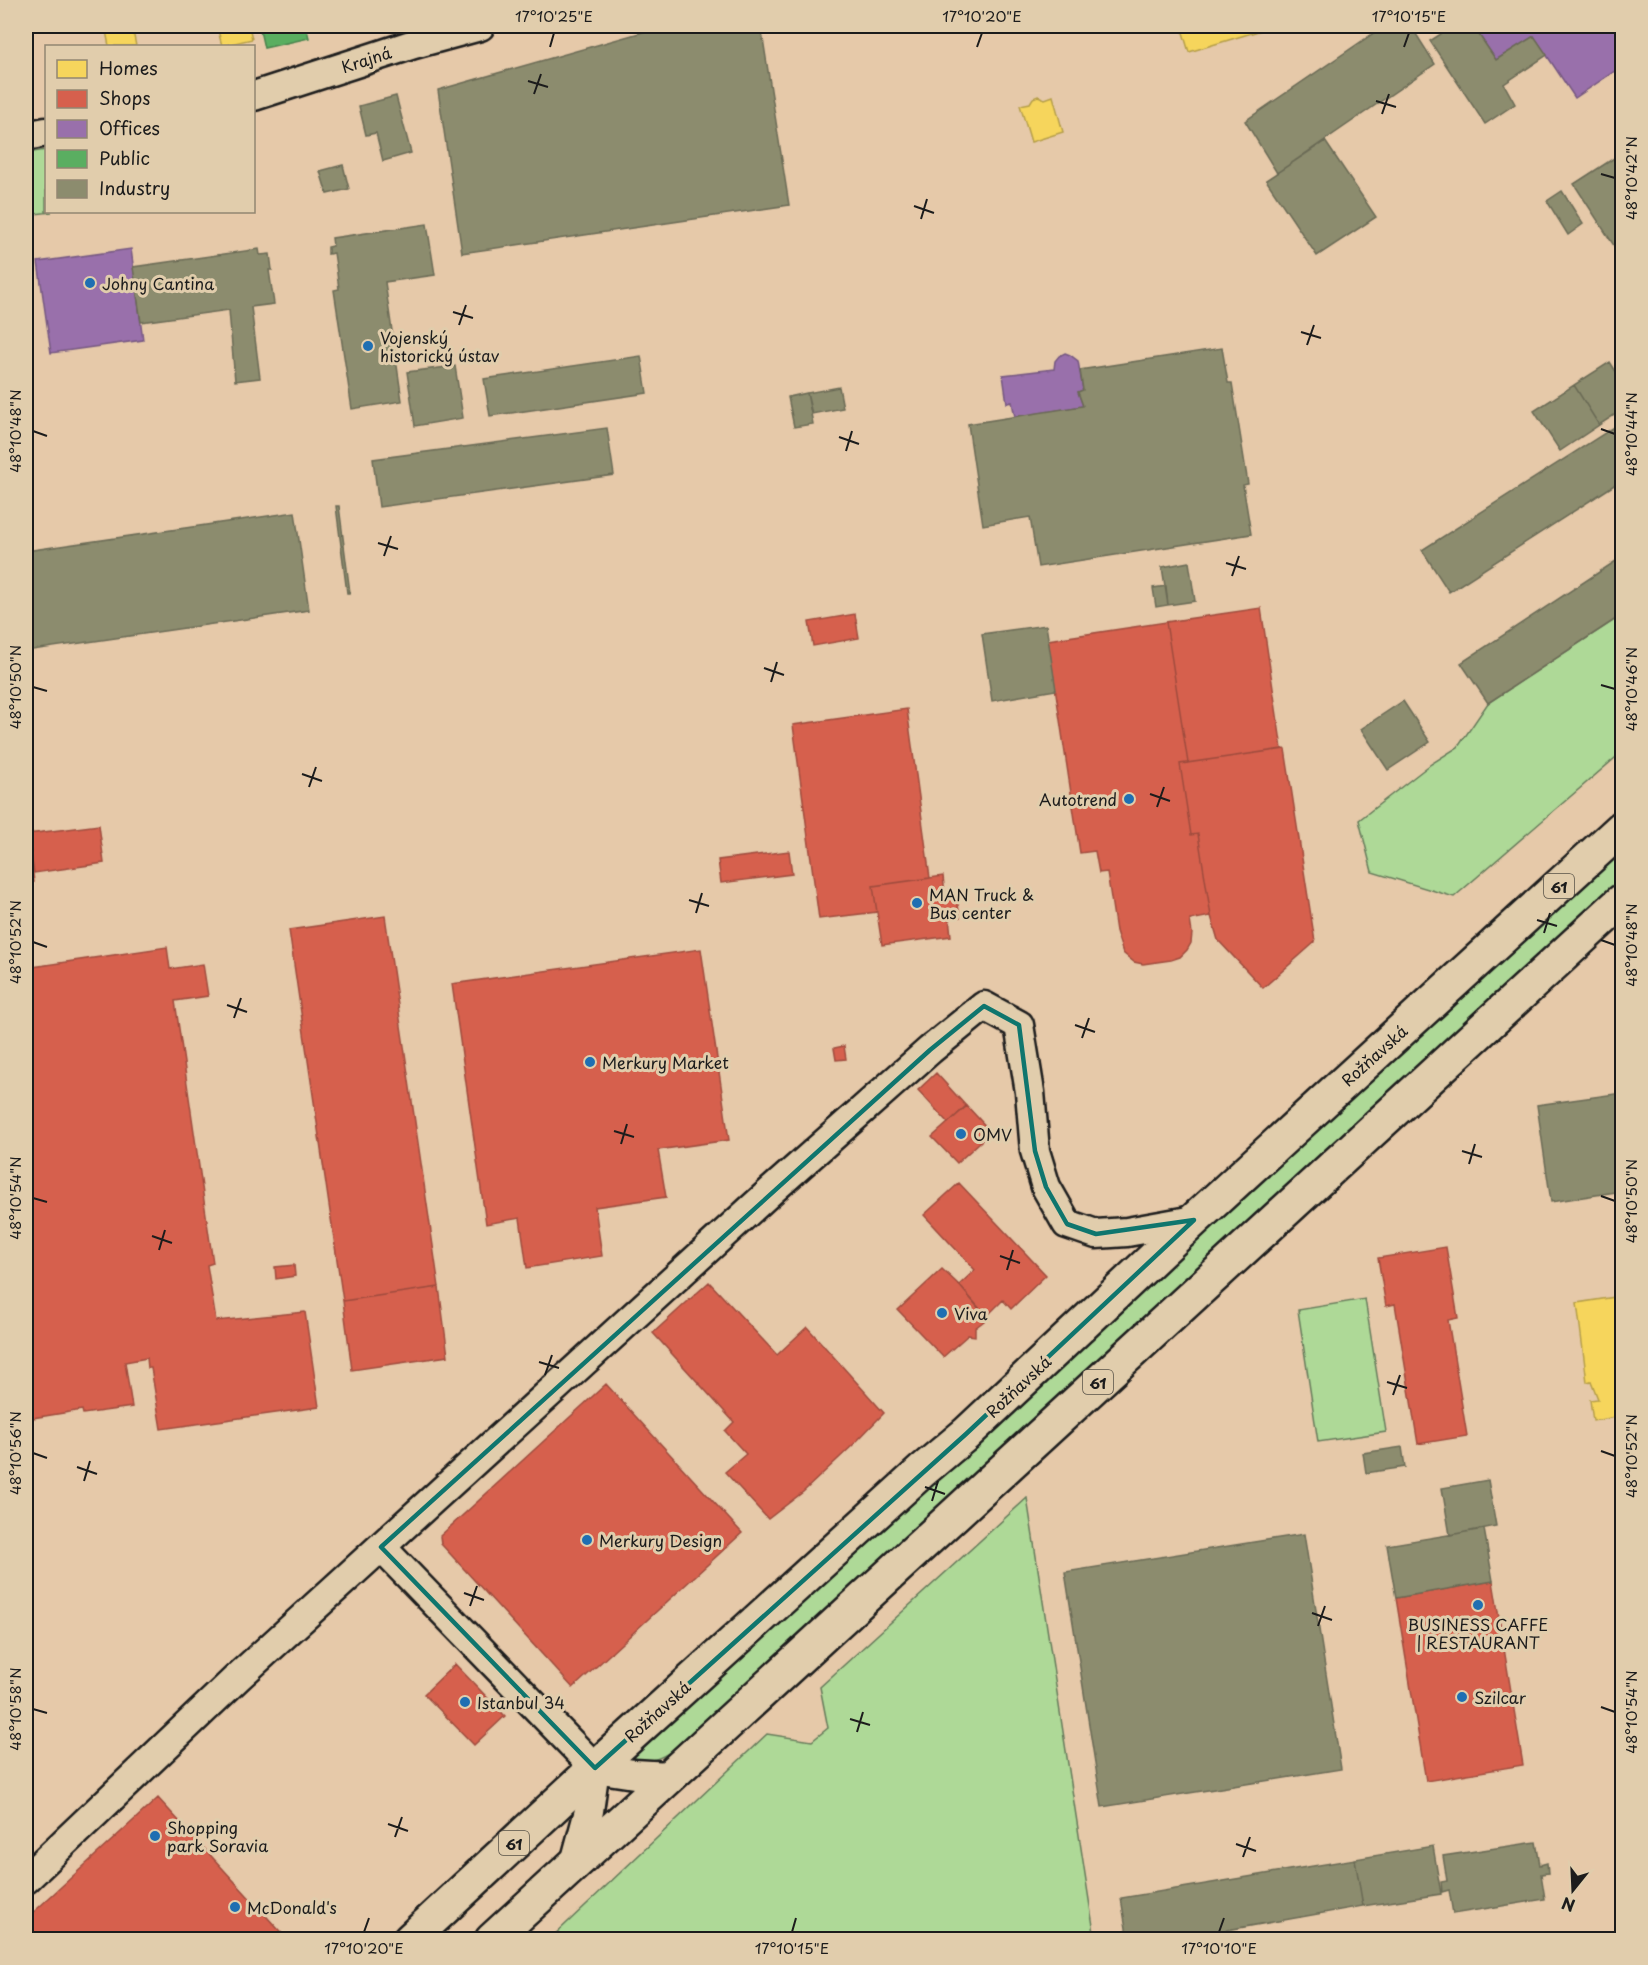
<svg xmlns="http://www.w3.org/2000/svg" width="1648" height="1965" font-family="'Playpen Sans',sans-serif">
  <style>
    .green { fill: #aed997; stroke: #657a5a; stroke-width: 1.5 }
    .homes { fill: #f6d55c; stroke: #b59e49; stroke-width: 1.5 }
    .shops { fill: #d6604d; stroke: #9e4c3e; stroke-width: 1.5 }
    .offices { fill: #9970ab; stroke: #745780; stroke-width: 1.5 }
    .public { fill: #5aae61; stroke: #47824c; stroke-width: 1.5 }
    .industry { fill: #8c8c6e; stroke: #6a6a55; stroke-width: 1.5 }
    .lines { fill: none; stroke-linecap: round; stroke-linejoin: round }
    .minor-casing { stroke: #1c1c1c; stroke-width: 33 }
    .major-casing { stroke: #1c1c1c; stroke-width: 38 }
    .minor { stroke: #e1cdac; stroke-width: 28 }
    .major { stroke: #e1cdac; stroke-width: 33 }
    .marked { fill: none; stroke: #0f766e; stroke-width: 4.5; stroke-linejoin: round }
    .ticks { fill: none; stroke: #1c1c1c; stroke-width: 2 }
    .poi-dot { fill: #1f6fb2; stroke: #e1cdac; stroke-width: 2 }
    .labels { text-anchor: middle; dominant-baseline: central; stroke-width: 6; stroke-linejoin: round; paint-order: stroke }
    .shield { fill: #e1cdac; stroke: #575147; stroke-width: 1.5 }
    .shield-label { font-size: 15px; font-weight: bold; fill: #1c1c1c }
    .street-label { font-size: 16px; fill: #1c1c1c; stroke: #e1cdac }
    .poi-label { font-size: 16px; fill: #1c1c1c; stroke: #e1cdac; text-anchor: start }
    .neatline { fill: none; stroke: #1c1c1c; stroke-width: 2 }
    .ticks-label { font-size: 15px; text-anchor: middle; fill: #1c1c1c }
  </style>
  <rect width="100%" height="100%" fill="#e6c9a9"/>
  <filter id="ink" filterUnits="userSpaceOnUse"><feTurbulence type="fractalNoise" baseFrequency=".0167" numOctaves="2"/><feDisplacementMap in="SourceGraphic" scale="12" xChannelSelector="R" yChannelSelector="G"/><feConvolveMatrix kernelMatrix="1 2 1 2 8 2 1 2 1" color-interpolation-filters="sRGB"/></filter>
  <g filter="url(#ink)">
    <path class="green" d="M46 150V212H52L26 215V153Z
      M1622 615V752L1454 897 1372 872 1359 820 1431 764 1458 747 1488 703Z
      M1622 846V884L697 1734C671 1752 656 1766 623 1762Z
      M1365 1299 1386 1432 1318 1442 1298 1310Z
      M1027 1498 1095 1939H550L767 1734 812 1741 828 1728 820 1687Z"/>
    <path class="homes" d="M105 26H132L136 46H109Z
      M217 26H249L252 39 222 46Z
      M1181 26H1275L1189 52Z
      M26 44 32 87 26 88Z
      M1038 96 1045 99 1053 96 1063 132 1031 142 1020 105 1030 103 1033 98Z
      M1622 1296V1416L1593 1421 1590 1400 1598 1399 1591 1381 1587 1382 1577 1303Z"/>
    <path class="shops" d="M1261 608 1282 749 1188 763 1166 622Z
      M855 614 859 638 813 646 809 622Z
      M1166 622 1188 763 1180 764 1191 835 1198 834 1211 916 1190 920 1192 933 1191 943 1187 950 1180 957 1171 960 1143 964 1134 962 1123 953 1116 931 1107 872 1099 873 1095 851 1080 853 1048 640Z
      M907 709 930 878 873 886 877 912 819 919 793 725Z
      M1285 749 1315 942 1263 988 1218 940 1211 916 1198 834 1191 835 1180 764Z
      M99 825 104 863 34 873 28 834Z
      M26 834H28L34 882 26 883Z
      M789 851 792 874 721 883 718 860Z
      M943 876 945 895 956 893 960 917H949L951 936 882 945 873 886Z
      M385 916 439 1287 343 1301 289 930Z
      M167 947 170 969 203 964 208 996 175 1001 213 1263 207 1265 216 1321 305 1312 319 1407 161 1429 151 1368H148L147 1358 125 1362 132 1407 83 1414 82 1410 26 1419V968Z
      M701 949 729 1140 658 1150 666 1197 595 1207 602 1256 527 1268 520 1218 486 1224 452 984Z
      M844 1046 846 1059 836 1060 834 1048Z
      M936 1073 966 1106 948 1123 918 1090Z
      M967 1106 991 1132 957 1163 932 1137Z
      M959 1183 1046 1275 1011 1309 1003 1300 986 1317 959 1285 975 1270 924 1215Z
      M1446 1247 1458 1318 1448 1320 1467 1436 1418 1444 1395 1304 1386 1306 1378 1258Z
      M294 1265 295 1276 276 1279 275 1267Z
      M942 1269 959 1285 988 1318 975 1328V1336L968 1335 943 1357 898 1310Z
      M709 1282 777 1355 807 1327 884 1413 854 1444 803 1492 768 1519 725 1472 746 1454 725 1431 734 1422 653 1333Z
      M439 1287 448 1356 352 1370 343 1301Z
      M606 1384 742 1533 573 1688 441 1544 440 1536Z
      M1493 1581 1523 1765 1426 1781 1396 1598Z
      M455 1664 505 1716 474 1745 424 1694Z
      M158 1798 288 1940H26V1919Z"/>
    <path class="offices" d="M1473 26H1622V66L1575 98 1534 36 1496 60Z
      M131 249 143 340 51 353 38 262Z
      M1065 353 1070 355 1078 361 1083 390 1078 392 1083 406 1015 417 1012 402 1007 403 1003 375 1054 369 1055 361 1059 356Z"/>
    <path class="public" d="M259 26H306L309 38 264 48Z"/>
    <path class="industry" d="M664 26H761L789 205 462 253 438 90Z
      M1384 26H1411L1435 64 1277 173 1245 121Z
      M1453 26H1473L1496 60 1534 36 1547 55 1504 84 1515 104 1485 124 1430 41Z
      M396 96 411 153 383 161 376 133 366 135 359 106Z
      M1325 141 1376 217 1317 256 1266 180Z
      M1622 153V258L1574 184Z
      M343 165 349 189 327 194 320 171Z
      M1562 191 1583 224 1568 235 1547 201Z
      M427 224 435 275 385 282 402 401 352 409 334 290 339 289 336 266 334 253 328 254V247L333 246 332 238Z
      M259 249 260 255 270 254 272 270H269L274 304 251 307 260 378 235 381 229 310 141 322 133 267Z
      M1222 348 1228 383H1232L1248 484 1243 485 1251 534 1038 567 1030 517 983 525 968 424 1083 406 1078 392 1083 390 1080 370Z
      M641 356 647 393 490 416 484 379Z
      M1610 362 1622 381V410L1599 425 1574 385Z
      M455 366 463 418 415 426 407 372Z
      M1574 385 1599 425 1560 451 1534 411Z
      M839 387 843 408 812 414 807 393Z
      M807 393 813 424 794 427 788 397Z
      M1622 422V480L1449 592 1422 550Z
      M607 428 614 475 379 507 373 459Z
      M336 506H339L350 593H347Z
      M295 512 309 610 26 651V551Z
      M1622 557V615L1488 703 1461 663Z
      M1189 562 1195 601 1168 605 1162 567Z
      M1166 586 1168 605 1156 607 1153 588Z
      M1046 625 1056 690 992 701 982 634Z
      M1403 701 1430 742 1388 770 1361 729Z
      M1622 1093V1191L1551 1202 1537 1105Z
      M1402 1447 1405 1467 1366 1473 1363 1453Z
      M1488 1480 1496 1526 1450 1535 1442 1488Z
      M1484 1529 1493 1581 1396 1598 1387 1545Z
      M1304 1534 1341 1769 1102 1807 1065 1572Z
      M1536 1842 1540 1865 1547 1863 1548 1873 1541 1874 1545 1899 1453 1914 1449 1890 1442 1892 1441 1882 1447 1881 1443 1856Z
      M1433 1846 1441 1894 1363 1906 1355 1859Z
      M1355 1859 1363 1906 1171 1940H1128L1121 1898Z"/>
    <g class="lines">
      <defs>
        <path id="minor" d="M254 96 414 44 480 26
          M26 136 46 132
          M381 1547 595 1768 634 1774 669 1776
          M575 1863 589 1811 595 1768
          M26 1879 238 1677 771 1191 930 1050 984 1006 1019 1025 1030 1092 1035 1151 1046 1187 1067 1224 1096 1234 1127 1232 1194 1220"/>
        <path id="major" d="M410 1940 595 1768 922 1471 966 1434 1194 1220 1622 828
          M492 1940 1622 901"/>
      </defs>
      <use href="#minor" class="minor-casing"/>
      <use href="#major" class="major-casing"/>
      <use href="#minor" class="minor"/>
      <use href="#major" class="major"/>
    </g>
  </g>
  <path class="marked" d="M984 1006 1019 1025 1035 1151 1046 1187 1067 1224 1096 1234 1194 1220 966 1434 595 1768 381 1547 930 1050Z"/>
  <path class="ticks" d="M550 47 554 33M977 47 982 33M1404 47 1409 33M528 81 548 87M534 94 541 74M1376 101 1396 107M1382 114 1389 94M1601 174 1615 178M914 206 934 213M921 219 927 199M453 312 473 318M459 325 466 305M1301 332 1321 338M1307 345 1314 325M1601 429 1615 434M33 431 47 436M839 437 859 444M846 451 852 431M378 543 398 549M384 556 391 536M1226 563 1246 569M1232 576 1239 556M764 668 784 675M771 682 777 662M1601 685 1615 689M33 687 47 691M302 774 322 781M309 787 316 767M1150 794 1170 801M1157 807 1164 787M689 900 709 906M696 913 702 893M1537 920 1557 926M1544 933 1550 913M1601 940 1615 945M33 942 47 947M227 1005 247 1012M234 1018 241 998M1075 1025 1095 1032M1082 1038 1089 1018M614 1131 634 1137M621 1144 627 1124M1462 1151 1482 1157M1469 1164 1475 1144M1601 1196 1615 1201M33 1198 47 1202M152 1236 172 1243M159 1250 165 1230M1000 1256 1020 1263M1007 1270 1013 1250M539 1362 559 1368M545 1375 552 1355M1387 1382 1407 1388M1393 1395 1400 1375M1601 1451 1615 1456M33 1453 47 1458M77 1467 97 1474M84 1481 90 1461M925 1487 945 1494M932 1501 938 1481M464 1593 484 1600M470 1606 477 1586M1312 1613 1332 1620M1318 1626 1325 1606M1601 1707 1615 1712M33 1709 47 1713M850 1719 870 1725M857 1732 863 1712M388 1824 408 1831M395 1837 402 1817M1236 1844 1256 1851M1243 1857 1250 1837M364 1932 369 1918M792 1932 796 1918M1219 1932 1224 1918"/>
  <g class="poi-dot">
    <circle cx="90" cy="283" r="6"/>
    <circle cx="368" cy="346" r="6"/>
    <circle cx="1129" cy="799" r="6"/>
    <circle cx="917" cy="903" r="6"/>
    <circle cx="590" cy="1062" r="6"/>
    <circle cx="961" cy="1134" r="6"/>
    <circle cx="942" cy="1313" r="6"/>
    <circle cx="587" cy="1540" r="6"/>
    <circle cx="1478" cy="1605" r="6"/>
    <circle cx="1462" cy="1697" r="6"/>
    <circle cx="465" cy="1702" r="6"/>
    <circle cx="155" cy="1836" r="6"/>
    <circle cx="235" cy="1907" r="6"/>
  </g>
  <g class="labels">
    <g class="shield">
      <rect x="1544" y="874" width="30" height="24" rx="4.5"/>
      <rect x="1083" y="1370" width="30" height="24" rx="4.5"/>
      <rect x="499" y="1831" width="30" height="24" rx="4.5"/>
    </g>
    <g class="shield-label">
      <text x="1559" y="886">61</text>
      <text x="1098" y="1382">61</text>
      <text x="514" y="1843">61</text>
    </g>
    <g class="street-label">
      <text transform="translate(366 59) rotate(-18)">Krajná</text>
      <text transform="translate(1374 1055) rotate(-42)">Rožňavská</text>
      <text transform="translate(1018 1386) rotate(-43)">Rožňavská</text>
      <text transform="translate(657 1711) rotate(-42)">Rožňavská</text>
    </g>
    <g class="poi-label">
      <text x="102" y="283">Johny Cantina</text>
      <text x="380" y="337">Vojenský<tspan x="380" dy="18">historický ústav</tspan></text>
      <text x="1117" y="799" text-anchor="end">Autotrend</text>
      <text x="929" y="894">MAN Truck &amp;<tspan x="929" dy="18">Bus center</tspan></text>
      <text x="602" y="1062">Merkury Market</text>
      <text x="973" y="1134">OMV</text>
      <text x="954" y="1313">Viva</text>
      <text x="599" y="1540">Merkury Design</text>
      <text x="1478" y="1624" text-anchor="middle">BUSINESS CAFFE<tspan x="1478" dy="18">| RESTAURANT</tspan></text>
      <text x="1474" y="1697">Szilcar</text>
      <text x="477" y="1702">Istanbul 34</text>
      <text x="167" y="1827">Shopping<tspan x="167" dy="18">park Soravia</tspan></text>
      <text x="247" y="1907">McDonald's</text>
    </g>
  </g>
  <rect width="1648" height="1965" fill="none" stroke="#e1cdac" stroke-width="66"/>
  <rect x="45" y="45" width="210" height="168" fill="#e1cdac" stroke="#928672" stroke-width="1.5"/>
  <rect x="57" y="60" width="30" height="18" fill="#f6d55c" stroke="#928672" stroke-width="1.5"/>
  <text x="99" y="75" font-size="18" fill="#1c1c1c">Homes</text>
  <rect x="57" y="90" width="30" height="18" fill="#d6604d" stroke="#928672" stroke-width="1.5"/>
  <text x="99" y="105" font-size="18" fill="#1c1c1c">Shops</text>
  <rect x="57" y="120" width="30" height="18" fill="#9970ab" stroke="#928672" stroke-width="1.5"/>
  <text x="99" y="135" font-size="18" fill="#1c1c1c">Offices</text>
  <rect x="57" y="150" width="30" height="18" fill="#5aae61" stroke="#928672" stroke-width="1.5"/>
  <text x="99" y="165" font-size="18" fill="#1c1c1c">Public</text>
  <rect x="57" y="180" width="30" height="18" fill="#8c8c6e" stroke="#928672" stroke-width="1.5"/>
  <text x="99" y="195" font-size="18" fill="#1c1c1c">Industry</text>
  <g transform="translate(1573 1890) rotate(198)" stroke="#e1cdac" stroke-width="4.5" paint-order="stroke">
  <path d="M0-4.5L10 22L0 15L-10 22Z" fill="#1c1c1c"/>
  <text y="-9" font-size="16" font-weight="bold" text-anchor="middle" fill="#1c1c1c">N</text>
  </g>
  <rect x="33" y="33" width="1582" height="1899" class="neatline"/>
  <g class="ticks-label">
    <text x="554" y="22">17°10'25"E</text>
    <text x="982" y="22">17°10'20"E</text>
    <text x="1409" y="22">17°10'15"E</text>
    <text transform="translate(1632 178) rotate(-90)" y="5">48°10'42"N</text>
    <text transform="translate(16 431) rotate(-90)" y="5">48°10'48"N</text>
    <text transform="translate(1632 434) rotate(-90)" y="5">48°10'44"N</text>
    <text transform="translate(16 687) rotate(-90)" y="5">48°10'50"N</text>
    <text transform="translate(1632 689) rotate(-90)" y="5">48°10'46"N</text>
    <text transform="translate(16 942) rotate(-90)" y="5">48°10'52"N</text>
    <text transform="translate(1632 945) rotate(-90)" y="5">48°10'48"N</text>
    <text transform="translate(16 1198) rotate(-90)" y="5">48°10'54"N</text>
    <text transform="translate(1632 1201) rotate(-90)" y="5">48°10'50"N</text>
    <text transform="translate(16 1453) rotate(-90)" y="5">48°10'56"N</text>
    <text transform="translate(1632 1456) rotate(-90)" y="5">48°10'52"N</text>
    <text transform="translate(16 1709) rotate(-90)" y="5">48°10'58"N</text>
    <text transform="translate(1632 1712) rotate(-90)" y="5">48°10'54"N</text>
    <text x="364" y="1954">17°10'20"E</text>
    <text x="792" y="1954">17°10'15"E</text>
    <text x="1219" y="1954">17°10'10"E</text>
  </g>
</svg>
